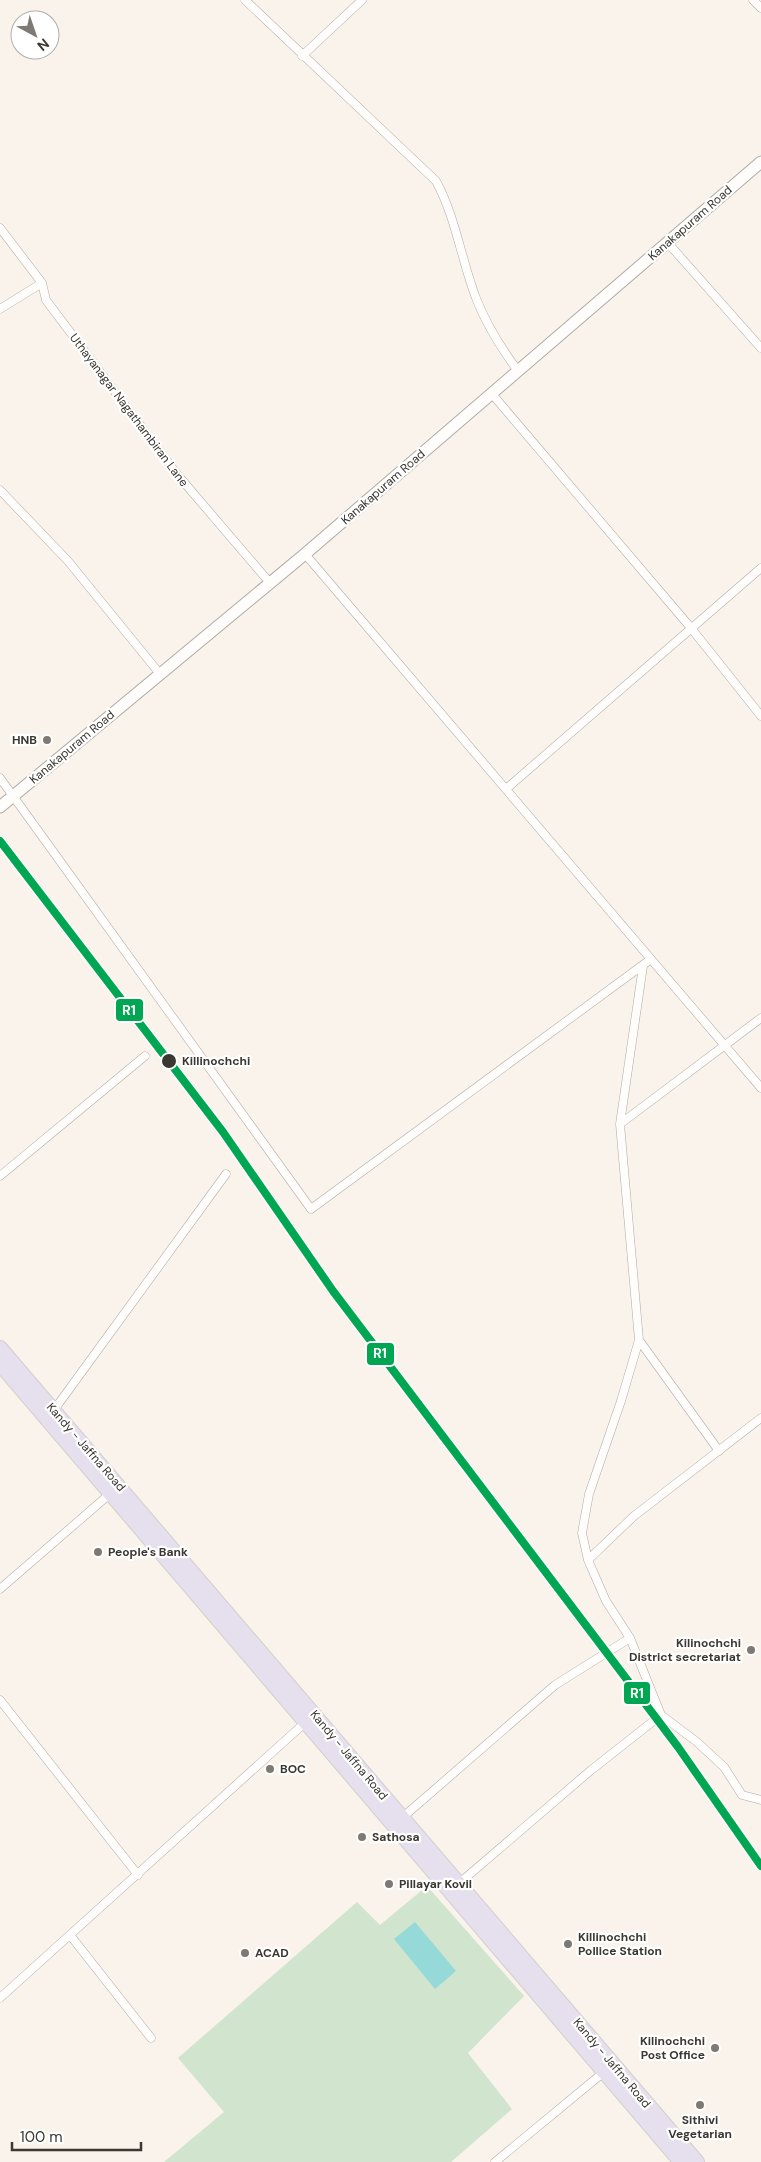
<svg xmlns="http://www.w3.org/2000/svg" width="761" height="2162" font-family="'DM Sans',sans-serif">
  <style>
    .green { fill: #d1e4cd }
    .water { fill: #95dad8 }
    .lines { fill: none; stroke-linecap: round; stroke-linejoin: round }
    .street-casing { stroke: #afaaa4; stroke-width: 9 }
    .secondary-casing { stroke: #afaaa4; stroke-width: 13 }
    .highway-casing { stroke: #d2cfcb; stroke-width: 16 }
    .street { stroke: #fefdfc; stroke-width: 8 }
    .secondary { stroke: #fefdfc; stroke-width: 11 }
    .highway { stroke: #e6dfed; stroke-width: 14 }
    .rail-1-casing { stroke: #fff; stroke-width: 11 }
    .rail-1 { stroke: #00a651; stroke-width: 8 }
    .poi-dot { fill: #7e7972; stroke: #fff; stroke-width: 2 }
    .stop-dot { fill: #3b3731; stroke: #fff; stroke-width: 2 }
    .labels { text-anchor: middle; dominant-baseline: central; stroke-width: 4.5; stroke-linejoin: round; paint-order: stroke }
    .street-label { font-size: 12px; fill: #3b3731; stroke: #fff }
    .poi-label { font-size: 12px; font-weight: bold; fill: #3b3731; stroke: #fff; text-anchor: start }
    .stop-label { font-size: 12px; font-weight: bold; fill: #3b3731; stroke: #fff; text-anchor: start }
    .line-badge { stroke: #fff; stroke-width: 2 }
    .badge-label { font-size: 14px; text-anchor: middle; font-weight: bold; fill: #fff }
  </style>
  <rect width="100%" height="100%" fill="#f9f3eb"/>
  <path class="green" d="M427 1886 524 1996 468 2053 512 2109 451 2162H164L224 2112 178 2058 357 1902 380 1925Z"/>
  <path class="water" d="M415 1922 456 1971 435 1989 394 1939Z"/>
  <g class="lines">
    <defs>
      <path id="street" d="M245 0 436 181C456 218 461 259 476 298 486 324 501 348 518 371
        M753 0 761 8
        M302 56 362 0
        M0 228 42 283 46 300 176 473 270 583
        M667 242 761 348
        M0 309 42 283
        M492 394 691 628 761 716
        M0 490 68 561 160 674
        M305 554 761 1088
        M0 778 311 1209 651 959
        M506 789 761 568
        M620 1124 761 1018
        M0 1176 145 1056
        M639 1340 719 1451
        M54 1410 226 1174
        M588 1560 582 1533 589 1494 621 1401 639 1340 620 1124 643 966
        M0 1589 112 1492
        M630 1638 606 1601 588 1560 634 1516 761 1418
        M0 1700 138 1875
        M661 1715 697 1742 724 1767 742 1795 761 1800
        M403 1817 555 1685 630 1638 661 1715 590 1771 456 1886
        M70 1935 151 2038
        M0 1998 308 1720
        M495 2162 604 2072"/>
      <path id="secondary" d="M0 807 305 554 761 162"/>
      <path id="highway" d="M0 1348 697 2162
        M0 1364 681 2162"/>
    </defs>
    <use href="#street" class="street-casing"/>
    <use href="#secondary" class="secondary-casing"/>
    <use href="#highway" class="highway-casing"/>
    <use href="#street" class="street"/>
    <use href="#secondary" class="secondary"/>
    <use href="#highway" class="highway"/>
    <defs>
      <path id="rail-1" d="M0 841 223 1132 333 1291 678 1747 761 1866"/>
    </defs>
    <use href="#rail-1" class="rail-1-casing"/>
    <use href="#rail-1" class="rail-1"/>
  </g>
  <g class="poi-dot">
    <circle cx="47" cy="740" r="5"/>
    <circle cx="98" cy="1552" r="5"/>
    <circle cx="751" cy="1650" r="5"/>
    <circle cx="270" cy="1769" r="5"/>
    <circle cx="362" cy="1837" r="5"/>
    <circle cx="389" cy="1884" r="5"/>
    <circle cx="568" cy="1944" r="5"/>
    <circle cx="245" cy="1953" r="5"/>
    <circle cx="715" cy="2048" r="5"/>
    <circle cx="700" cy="2105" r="5"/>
  </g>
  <circle class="stop-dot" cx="169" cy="1061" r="8"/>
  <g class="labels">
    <g class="street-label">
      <text transform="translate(690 223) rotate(-41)">Kanakapuram Road</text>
      <text transform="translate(129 410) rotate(53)">Uthayanagar Nagathambiran Lane</text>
      <text transform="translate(383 487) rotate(-41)">Kanakapuram Road</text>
      <text transform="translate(72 747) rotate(-40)">Kanakapuram Road</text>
      <text transform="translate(86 1447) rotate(49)">Kandy - Jaffna Road</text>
      <text transform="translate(349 1755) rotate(50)">Kandy - Jaffna Road</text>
      <text transform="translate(612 2063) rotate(50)">Kandy - Jaffna Road</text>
    </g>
    <g class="poi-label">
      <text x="37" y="740" text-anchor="end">HNB</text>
      <text x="108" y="1552">People's Bank</text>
      <text x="741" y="1643" text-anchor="end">Kilinochchi<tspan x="741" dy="14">District secretariat</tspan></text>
      <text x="280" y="1769">BOC</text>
      <text x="372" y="1837">Sathosa</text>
      <text x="399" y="1884">Pillayar Kovil</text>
      <text x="578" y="1937">Killinochchi<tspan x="578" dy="14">Pollice Station</tspan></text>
      <text x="255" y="1953">ACAD</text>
      <text x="705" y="2041" text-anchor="end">Kilinochchi<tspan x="705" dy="14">Post Office</tspan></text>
      <text x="700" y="2120" text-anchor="middle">Sithivi<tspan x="700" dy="14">Vegetarian</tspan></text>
    </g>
    <g class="stop-label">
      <text x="182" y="1061">Killinochchi</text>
    </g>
  </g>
  <g class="line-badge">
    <rect x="115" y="998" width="29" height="24" rx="5" fill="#00a651"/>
    <rect x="366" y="1342" width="29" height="24" rx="5" fill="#00a651"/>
    <rect x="623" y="1681" width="28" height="24" rx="5" fill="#00a651"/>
  </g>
  <g class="badge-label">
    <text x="129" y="1015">R1</text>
    <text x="380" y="1358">R1</text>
    <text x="637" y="1698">R1</text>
  </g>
  <g transform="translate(35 35) rotate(140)"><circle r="24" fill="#ffffff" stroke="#b1afad"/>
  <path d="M0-4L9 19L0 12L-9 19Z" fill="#7e7972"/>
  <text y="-8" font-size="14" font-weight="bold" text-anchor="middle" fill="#3b3731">N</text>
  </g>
  <path d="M12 2142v8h129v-8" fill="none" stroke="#3b3731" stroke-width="2.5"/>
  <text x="20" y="2142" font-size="15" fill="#3b3731" stroke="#ffffff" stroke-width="4" paint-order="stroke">100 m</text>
</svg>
